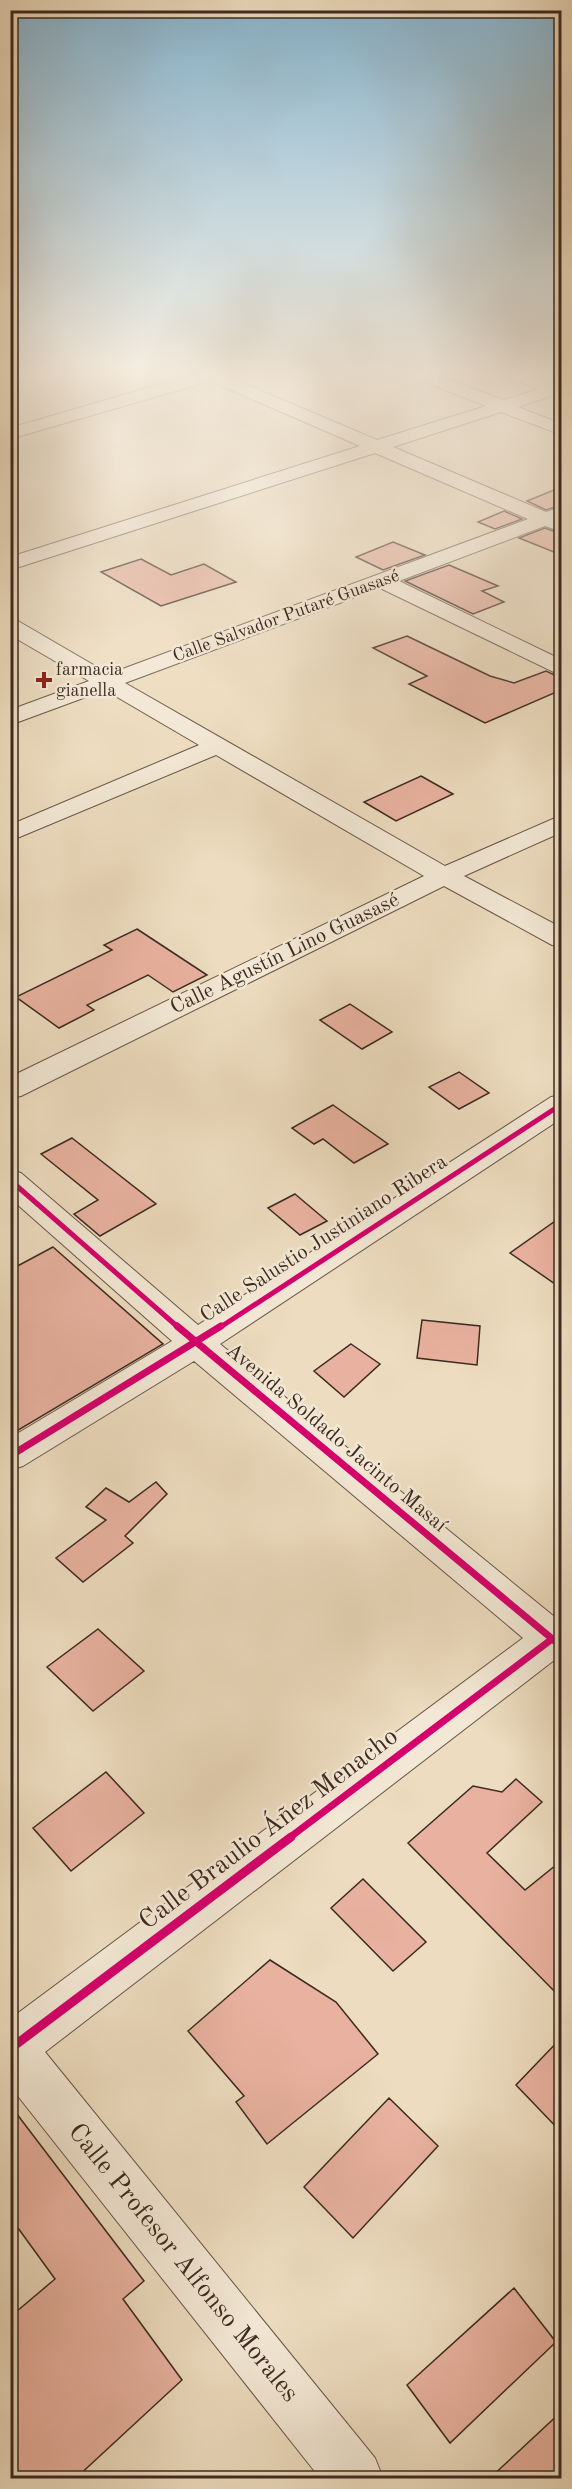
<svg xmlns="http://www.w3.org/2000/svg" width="572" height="2489" font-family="'Old Standard TT',serif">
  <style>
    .building { fill: #e9b2a0; stroke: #3c2a20; stroke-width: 1.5 }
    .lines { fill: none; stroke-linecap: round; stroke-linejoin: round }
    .minor-casing { stroke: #685648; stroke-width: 2 }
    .minor { fill: #f3e8d5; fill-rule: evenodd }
    .cycleway-far2-casing { stroke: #f3e8d5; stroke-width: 9 }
    .cycleway-far1-casing { stroke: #f3e8d5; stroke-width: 10 }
    .cycleway-casing { stroke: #f3e8d5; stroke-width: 13 }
    .cycleway-far2 { stroke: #d6006c; stroke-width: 5 }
    .cycleway-far1 { stroke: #d6006c; stroke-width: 7 }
    .cycleway { stroke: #d6006c; stroke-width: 9 }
    .poi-dot { fill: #8f2418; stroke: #f3e8d5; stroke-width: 2 }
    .labels { text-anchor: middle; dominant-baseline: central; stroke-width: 5; stroke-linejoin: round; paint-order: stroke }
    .far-street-label { font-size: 18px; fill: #3c2a20; stroke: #f3e8d5 }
    .far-poi-label { font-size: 18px; fill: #3c2a20; stroke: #f3e8d5; text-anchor: start }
    .street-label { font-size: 21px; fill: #3c2a20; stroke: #f3e8d5 }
    .near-street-label { font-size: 26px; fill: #3c2a20; stroke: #f3e8d5 }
  </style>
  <rect width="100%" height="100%" fill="#eddcbf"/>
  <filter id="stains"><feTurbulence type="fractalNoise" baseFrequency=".00333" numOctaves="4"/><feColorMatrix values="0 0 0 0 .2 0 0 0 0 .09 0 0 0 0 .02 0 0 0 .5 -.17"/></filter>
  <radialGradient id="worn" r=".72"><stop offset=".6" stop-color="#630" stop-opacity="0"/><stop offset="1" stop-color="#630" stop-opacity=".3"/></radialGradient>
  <path class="building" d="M561 487V505L546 510 527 501Z
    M504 511 522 519 495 529 478 522Z
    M545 528 553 531 561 529V555L519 538Z
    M393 542 425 555 383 570 356 557Z
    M141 559 171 575 204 564 236 582 161 606 101 572Z
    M449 565 498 586 482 591 504 602 473 614 405 581Z
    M407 636 490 676 514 683 546 671 561 678V690L485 723 409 684 427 676 373 648Z
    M421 776 453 794 396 821 364 802Z
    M137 929 207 975 173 992 148 975 87 1005 94 1010 59 1028 16 997 112 950 104 945Z
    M350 1004 392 1032 362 1049 320 1020Z
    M459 1072 489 1093 459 1109 429 1087Z
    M333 1105 388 1144 354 1163 323 1139 314 1144 292 1128Z
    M72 1138 156 1204 100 1236 74 1214 98 1200 41 1154Z
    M295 1194 327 1221 300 1235 268 1208Z
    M561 1217V1288L510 1253Z
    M53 1247 163 1344 10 1435V1270Z
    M422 1320 480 1326 477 1365 417 1358Z
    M351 1344 380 1364 344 1397 314 1371Z
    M156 1482 167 1494 125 1536 133 1543 83 1582 56 1558 106 1520 86 1507 106 1488 129 1502Z
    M98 1629 144 1671 93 1711 47 1667Z
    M106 1772 144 1813 71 1871 33 1828Z
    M516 1779 542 1802 487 1853 525 1890 561 1861V1998L408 1843 473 1786 502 1792Z
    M363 1879 426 1942 393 1971 331 1908Z
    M270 1960 336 2002 378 2054 267 2144 236 2102 244 2096 188 2031Z
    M561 2038V2132L516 2085Z
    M389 2098 438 2146 353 2238 304 2187Z
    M10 2105 144 2281 123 2299 182 2380 76 2478H10V2317L55 2279 10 2217Z
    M514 2288 556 2342 450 2443 407 2385Z
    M561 2412V2478H490Z"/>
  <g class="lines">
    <defs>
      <path id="minor" d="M193 371H233L226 376 377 440 486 406 407 375 405 371H427L503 400 539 389 500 375 498 371H521L555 384 562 382V397L554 395 518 407 562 424V435L501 412 393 447 546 512 562 507 561 527 554 529 545 526 399 581 562 660V676L380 588 125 683 445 866 562 815V832L464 876 562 928V947L552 945 444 886 21 1096 10 1098V1077L424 876 216 755 10 841V825L199 745 105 690 10 725V710L89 681 10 635V620L18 621 109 674 528 519 375 453 10 570V557L360 446 210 381 10 439V428L195 374Z
        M562 1095V1118L220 1344 562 1623V1664L553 1661 45 2052 375 2458 383 2478H320L10 2086V2019L523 1638 194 1361 23 1466 10 1470V1438L172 1341 10 1198V1170L21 1173 198 1325 551 1097Z"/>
    </defs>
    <use href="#minor" class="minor-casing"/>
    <use href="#minor" class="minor"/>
    <defs>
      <path id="cycleway-far2" d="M10 1180 179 1328
        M219 1328 562 1104"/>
      <path id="cycleway-far1" d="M177 1326 562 1647
        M10 1456 221 1326
        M289 1838 552 1639"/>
      <path id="cycleway" d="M10 2049 291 1837"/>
    </defs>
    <use href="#cycleway-far2" class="cycleway-far2-casing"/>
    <use href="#cycleway-far1" class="cycleway-far1-casing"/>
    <use href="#cycleway" class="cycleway-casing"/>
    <use href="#cycleway-far2" class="cycleway-far2"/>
    <use href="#cycleway-far1" class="cycleway-far1"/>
    <use href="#cycleway" class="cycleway"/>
  </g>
  <linearGradient id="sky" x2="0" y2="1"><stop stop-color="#88b7d3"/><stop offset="0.52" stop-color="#f7efe2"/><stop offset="1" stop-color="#f7efe2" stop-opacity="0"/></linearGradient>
  <rect width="572" height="719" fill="url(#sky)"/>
  <path class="poi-dot" d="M41 671h6v6h6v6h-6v6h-6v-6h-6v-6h6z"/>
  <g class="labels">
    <g class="far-street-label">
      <text transform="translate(286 616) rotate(-20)">Calle Salvador Putaré Guasasé</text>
    </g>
    <g class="far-poi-label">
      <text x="56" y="670">farmacia<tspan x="56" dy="21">gianella</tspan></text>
    </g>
    <g class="street-label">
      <text transform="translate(285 954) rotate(-26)">Calle Agustín Lino Guasasé</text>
      <text transform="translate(324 1239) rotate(-33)">Calle Salustio Justiniano Ribera</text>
      <text transform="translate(336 1438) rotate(40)">Avenida Soldado Jacinto Masaí</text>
    </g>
    <g class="near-street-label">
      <text transform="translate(269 1829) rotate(-37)">Calle Braulio Áñez Menacho</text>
      <text transform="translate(183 2263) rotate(51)">Calle Profesor Alfonso Morales</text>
    </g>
  </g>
  <rect width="572" height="2489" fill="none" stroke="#eddcbf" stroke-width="36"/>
  <rect x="12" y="12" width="548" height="2465" fill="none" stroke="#3c2a20" stroke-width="3"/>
  <rect x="18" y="18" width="536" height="2453" fill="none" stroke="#3c2a20" stroke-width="1.5"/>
  <rect width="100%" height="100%" filter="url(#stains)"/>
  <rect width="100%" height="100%" fill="url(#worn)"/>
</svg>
